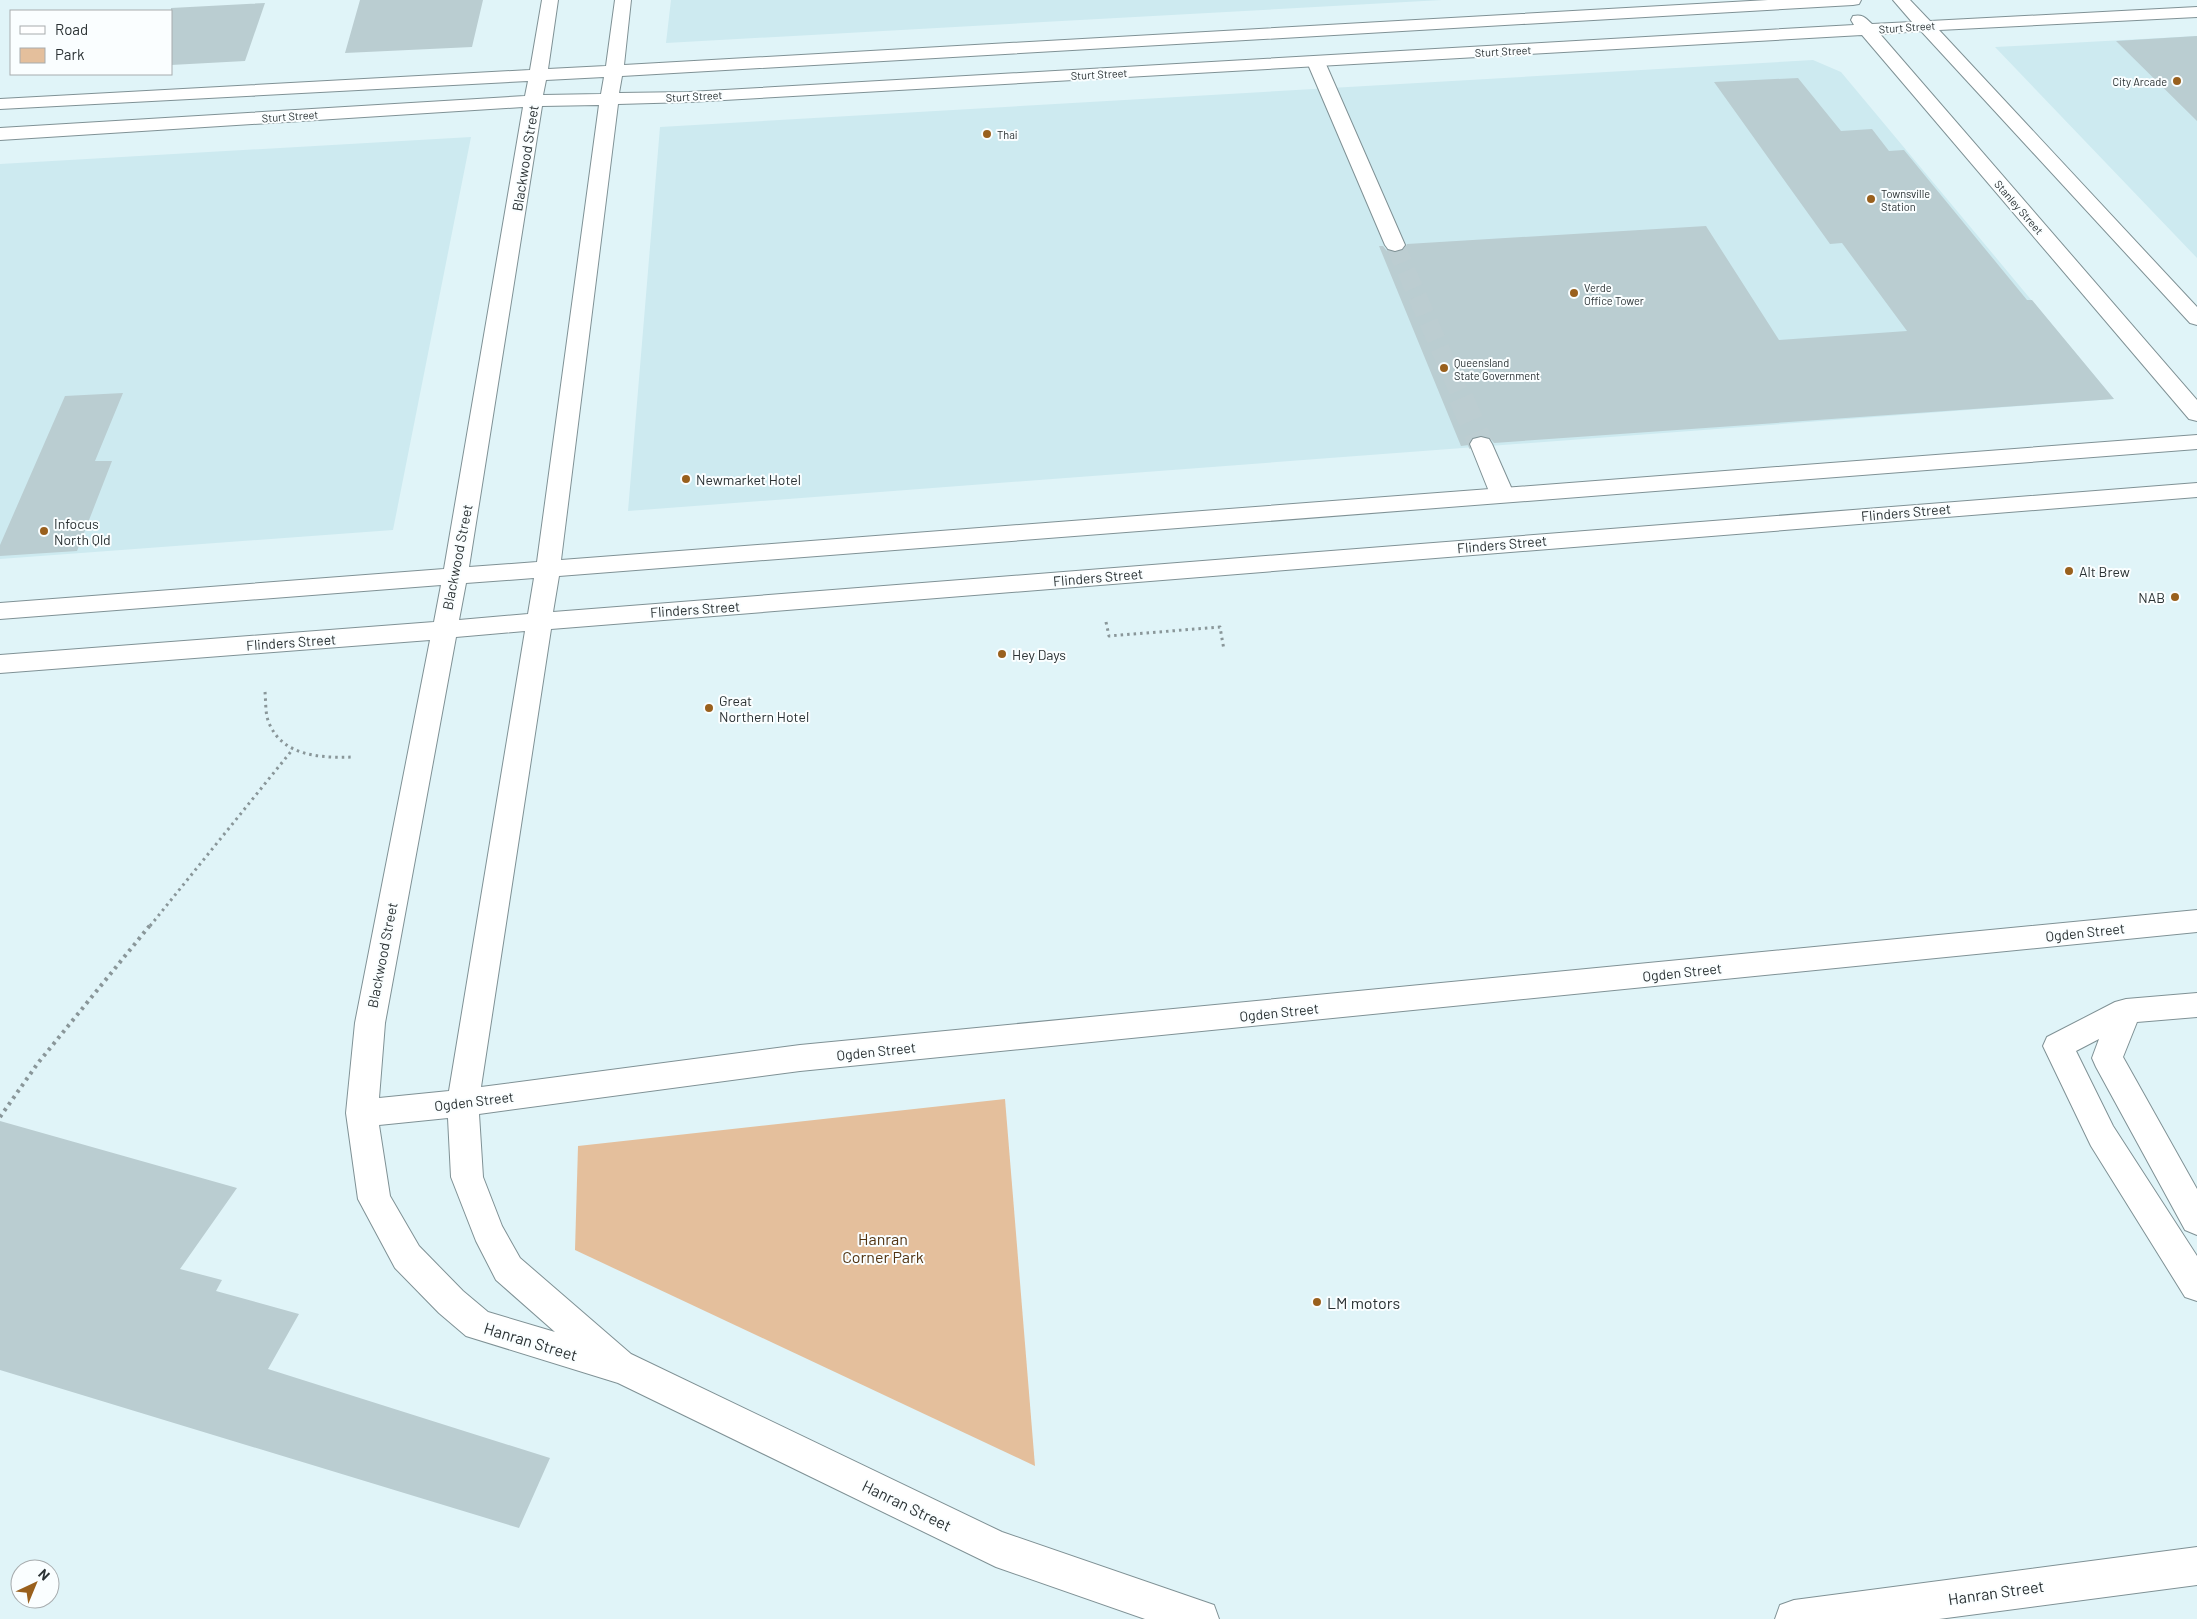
<svg xmlns="http://www.w3.org/2000/svg" width="2197" height="1619" font-family="Barlow,sans-serif">
  <style>
    .built { fill: #cdeaf0 }
    .green { fill: #e4bf9c }
    .building { fill: #bacdd1 }
    .lines { fill: none; stroke-linecap: round; stroke-linejoin: round }
    .minor-tunnel-far1 { stroke: #bccdd1; stroke-width: 19; stroke-dasharray: 19 9; stroke-linecap: butt }
    .minor-tunnel { stroke: #bccdd1; stroke-width: 25; stroke-dasharray: 25 12; stroke-linecap: butt }
    .minor-casing { stroke: #7f9195; stroke-width: 2 }
    .major-casing { stroke: #7f9195; stroke-width: 2 }
    .path-far1 { stroke: #899699; stroke-width: 3; stroke-dasharray: 2.5 4; stroke-linecap: butt }
    .path { stroke: #899699; stroke-width: 4; stroke-dasharray: 3 4.5; stroke-linecap: butt }
    .minor { fill: #fff; fill-rule: evenodd }
    .major { fill: #fff; fill-rule: evenodd }
    .poi-dot { fill: #99601d; stroke: #fafeff; stroke-width: 2 }
    .labels { text-anchor: middle; dominant-baseline: central; stroke-width: 4; stroke-linejoin: round; paint-order: stroke }
    .far-street-label { font-size: 11px; fill: #2b3234; stroke: #fafeff }
    .far-poi-label { font-size: 11px; fill: #2b3234; stroke: #fafeff; text-anchor: start }
    .street-label { font-size: 14px; fill: #2b3234; stroke: #fafeff }
    .poi-label { font-size: 14px; fill: #2b3234; stroke: #fafeff; text-anchor: start }
    .near-park-label { font-size: 16px; fill: #523412; stroke: #fafeff }
    .near-poi-label { font-size: 16px; fill: #2b3234; stroke: #fafeff; text-anchor: start }
    .near-street-label { font-size: 16px; fill: #2b3234; stroke: #fafeff }
  </style>
  <rect width="100%" height="100%" fill="#e0f4f8"/>
  <path class="built" d="M671 0H1442L666 43Z
    M2197 36V258L1995 47Z
    M1813 60 1841 72 2114 399 628 511 660 127Z
    M471 137 393 530 0 559V164Z"/>
  <path class="green" d="M1005 1099 1035 1466 575 1250 578 1146Z"/>
  <path class="building" d="M360 0H483L472 47 345 53Z
    M265 3 245 61 171 65V8Z
    M2197 36V121L2116 41Z
    M1798 78 1841 131 1872 129 1889 151 1904 150 2027 300H2032L2114 399 1494 443 1489 437 1481 435 1471 438 1469 445 1461 446 1379 246H1383L1387 251 1396 253 1404 250 1407 244 1706 226 1779 340 1907 331 1842 243 1830 244 1714 82Z
    M123 393 95 461H112L77 551 0 556V545L65 396Z
    M0 1121 237 1188 180 1269 222 1280 216 1291 299 1314 268 1369 550 1458 519 1528 0 1370Z"/>
  <g class="lines">
    <path class="minor-tunnel-far1" d="M1395 245 1462 399"/>
    <path class="minor-tunnel" d="M1461 398 1481 444"/>
    <defs>
      <path id="minor" d="M1316 57 1322 58 1325 62 1405 245 1402 249 1395 251 1388 249 1385 245 1307 62 1310 58Z
        M1481 437 1489 439 1492 444 1514 494 1510 499 1502 501 1494 499 1490 494 1470 444 1473 439Z
        M2197 993V1017L2137 1022 2123 1057 2197 1189V1235L2185 1230 2096 1067 2092 1058 2099 1039 2076 1051 2113 1126 2197 1256V1301L2185 1297 2091 1146 2043 1046 2047 1037 2115 1002 2126 999Z"/>
      <path id="major" d="M542 0H558L548 69 606 66 615 0H631L624 65 1768 0H1861L1859 4 1853 5 622 76 619 93 689 92 1854 25 1851 20 1853 16C1862 14 1865 17 1872 24L1912 22 1893 0H1910L1930 21 2197 7V17L1939 30 2197 307V325L2190 323 1921 31 1880 34 2197 400V421L2189 419 1862 35 689 102 618 104 561 560 2197 435V449L559 576 553 612 2197 483V497L551 629 481 1087 800 1045 2197 910V932L800 1071 479 1114 483 1177 502 1226 520 1258 631 1354 1002 1532 1214 1605 1219 1619H1145L996 1567 618 1383 466 1336 439 1313 395 1268 358 1199 346 1113 355 1023 430 640 0 673V655L434 622 441 585 0 619V603L444 569 523 107 0 140V128L525 96 528 81 0 109V99L530 70ZM604 77 601 94 543 95 546 80ZM599 105 537 562 469 567 542 106ZM534 578 528 614 459 620 466 583ZM525 631 449 1091 379 1098 385 1023 456 637ZM448 1118 451 1177 476 1241 496 1280 555 1332 488 1312 463 1291 419 1246 390 1196 379 1125Z
        M2197 1547V1585L1939 1619H1775L1780 1605 1794 1600Z"/>
    </defs>
    <use href="#minor" class="minor-casing"/>
    <use href="#major" class="major-casing"/>
    <path class="path-far1" d="M1106 622 1109 636 1220 627 1224 650
      M265 692C266 702 265 714 269 723 283 757 322 758 353 757
      M150 926 293 749"/>
    <path class="path" d="M0 1117 38 1063 151 924"/>
    <use href="#minor" class="minor"/>
    <use href="#major" class="major"/>
  </g>
  <g class="poi-dot">
    <circle cx="2177" cy="81" r="5"/>
    <circle cx="987" cy="134" r="5"/>
    <circle cx="1871" cy="199" r="5"/>
    <circle cx="1574" cy="293" r="5"/>
    <circle cx="1444" cy="368" r="5"/>
    <circle cx="686" cy="479" r="5"/>
    <circle cx="44" cy="531" r="5"/>
    <circle cx="2069" cy="571" r="5"/>
    <circle cx="2175" cy="597" r="5"/>
    <circle cx="1002" cy="654" r="5"/>
    <circle cx="709" cy="708" r="5"/>
    <circle cx="1317" cy="1302" r="5"/>
  </g>
  <g class="labels">
    <g class="far-street-label">
      <text transform="translate(1907 27) rotate(-4)">Sturt Street</text>
      <text transform="translate(1503 51) rotate(-3)">Sturt Street</text>
      <text transform="translate(1099 74) rotate(-3)">Sturt Street</text>
      <text transform="translate(694 96) rotate(-3)">Sturt Street</text>
      <text transform="translate(290 116) rotate(-4)">Sturt Street</text>
      <text transform="translate(2019 207) rotate(49)">Stanley Street</text>
    </g>
    <g class="far-poi-label">
      <text x="2167" y="81" text-anchor="end">City Arcade</text>
      <text x="997" y="134">Thai</text>
      <text x="1881" y="193">Townsville<tspan x="1881" dy="13">Station</tspan></text>
      <text x="1584" y="287">Verde<tspan x="1584" dy="13">Office Tower</tspan></text>
      <text x="1454" y="362">Queensland<tspan x="1454" dy="13">State Government</tspan></text>
    </g>
    <g class="street-label">
      <text transform="translate(525 158) rotate(-81)">Blackwood Street</text>
      <text transform="translate(1906 512) rotate(-5)">Flinders Street</text>
      <text transform="translate(1502 544) rotate(-5)">Flinders Street</text>
      <text transform="translate(457 557) rotate(-79)">Blackwood Street</text>
      <text transform="translate(1098 577) rotate(-5)">Flinders Street</text>
      <text transform="translate(695 609) rotate(-4)">Flinders Street</text>
      <text transform="translate(291 642) rotate(-4)">Flinders Street</text>
      <text transform="translate(2085 932) rotate(-6)">Ogden Street</text>
      <text transform="translate(382 955) rotate(-79)">Blackwood Street</text>
      <text transform="translate(1682 972) rotate(-6)">Ogden Street</text>
      <text transform="translate(1279 1012) rotate(-6)">Ogden Street</text>
      <text transform="translate(876 1051) rotate(-6)">Ogden Street</text>
      <text transform="translate(474 1101) rotate(-7)">Ogden Street</text>
    </g>
    <g class="poi-label">
      <text x="696" y="479">Newmarket Hotel</text>
      <text x="54" y="523">Infocus<tspan x="54" dy="16">North Qld</tspan></text>
      <text x="2079" y="571">Alt Brew</text>
      <text x="2165" y="597" text-anchor="end">NAB</text>
      <text x="1012" y="654">Hey Days</text>
      <text x="719" y="700">Great<tspan x="719" dy="16">Northern Hotel</tspan></text>
    </g>
    <g class="near-park-label">
      <text x="883" y="1238">Hanran<tspan x="883" dy="18">Corner Park</tspan></text>
    </g>
    <g class="near-poi-label">
      <text x="1327" y="1302">LM motors</text>
    </g>
    <g class="near-street-label">
      <text transform="translate(531 1341) rotate(17)">Hanran Street</text>
      <text transform="translate(907 1505) rotate(26)">Hanran Street</text>
      <text transform="translate(1996 1592) rotate(-8)">Hanran Street</text>
    </g>
  </g>
  <rect x="10" y="10" width="162" height="65" fill="#fafeff" stroke="#a7acae"/>
  <rect x="20" y="26" width="25" height="8" fill="#ffffff" stroke="#a7acae"/>
  <text x="55" y="35" font-size="15" fill="#2b3234">Road</text>
  <rect x="20" y="48" width="25" height="15" fill="#e4bf9c" stroke="#a7acae"/>
  <text x="55" y="60" font-size="15" fill="#2b3234">Park</text>
  <g transform="translate(35 1584) rotate(44)"><circle r="24" fill="#fafeff" stroke="#a7acae"/>
  <path d="M0-4L9 19L0 12L-9 19Z" fill="#99601d"/>
  <text y="-8" font-size="14" font-weight="bold" text-anchor="middle" fill="#2b3234">N</text>
  </g>
</svg>
